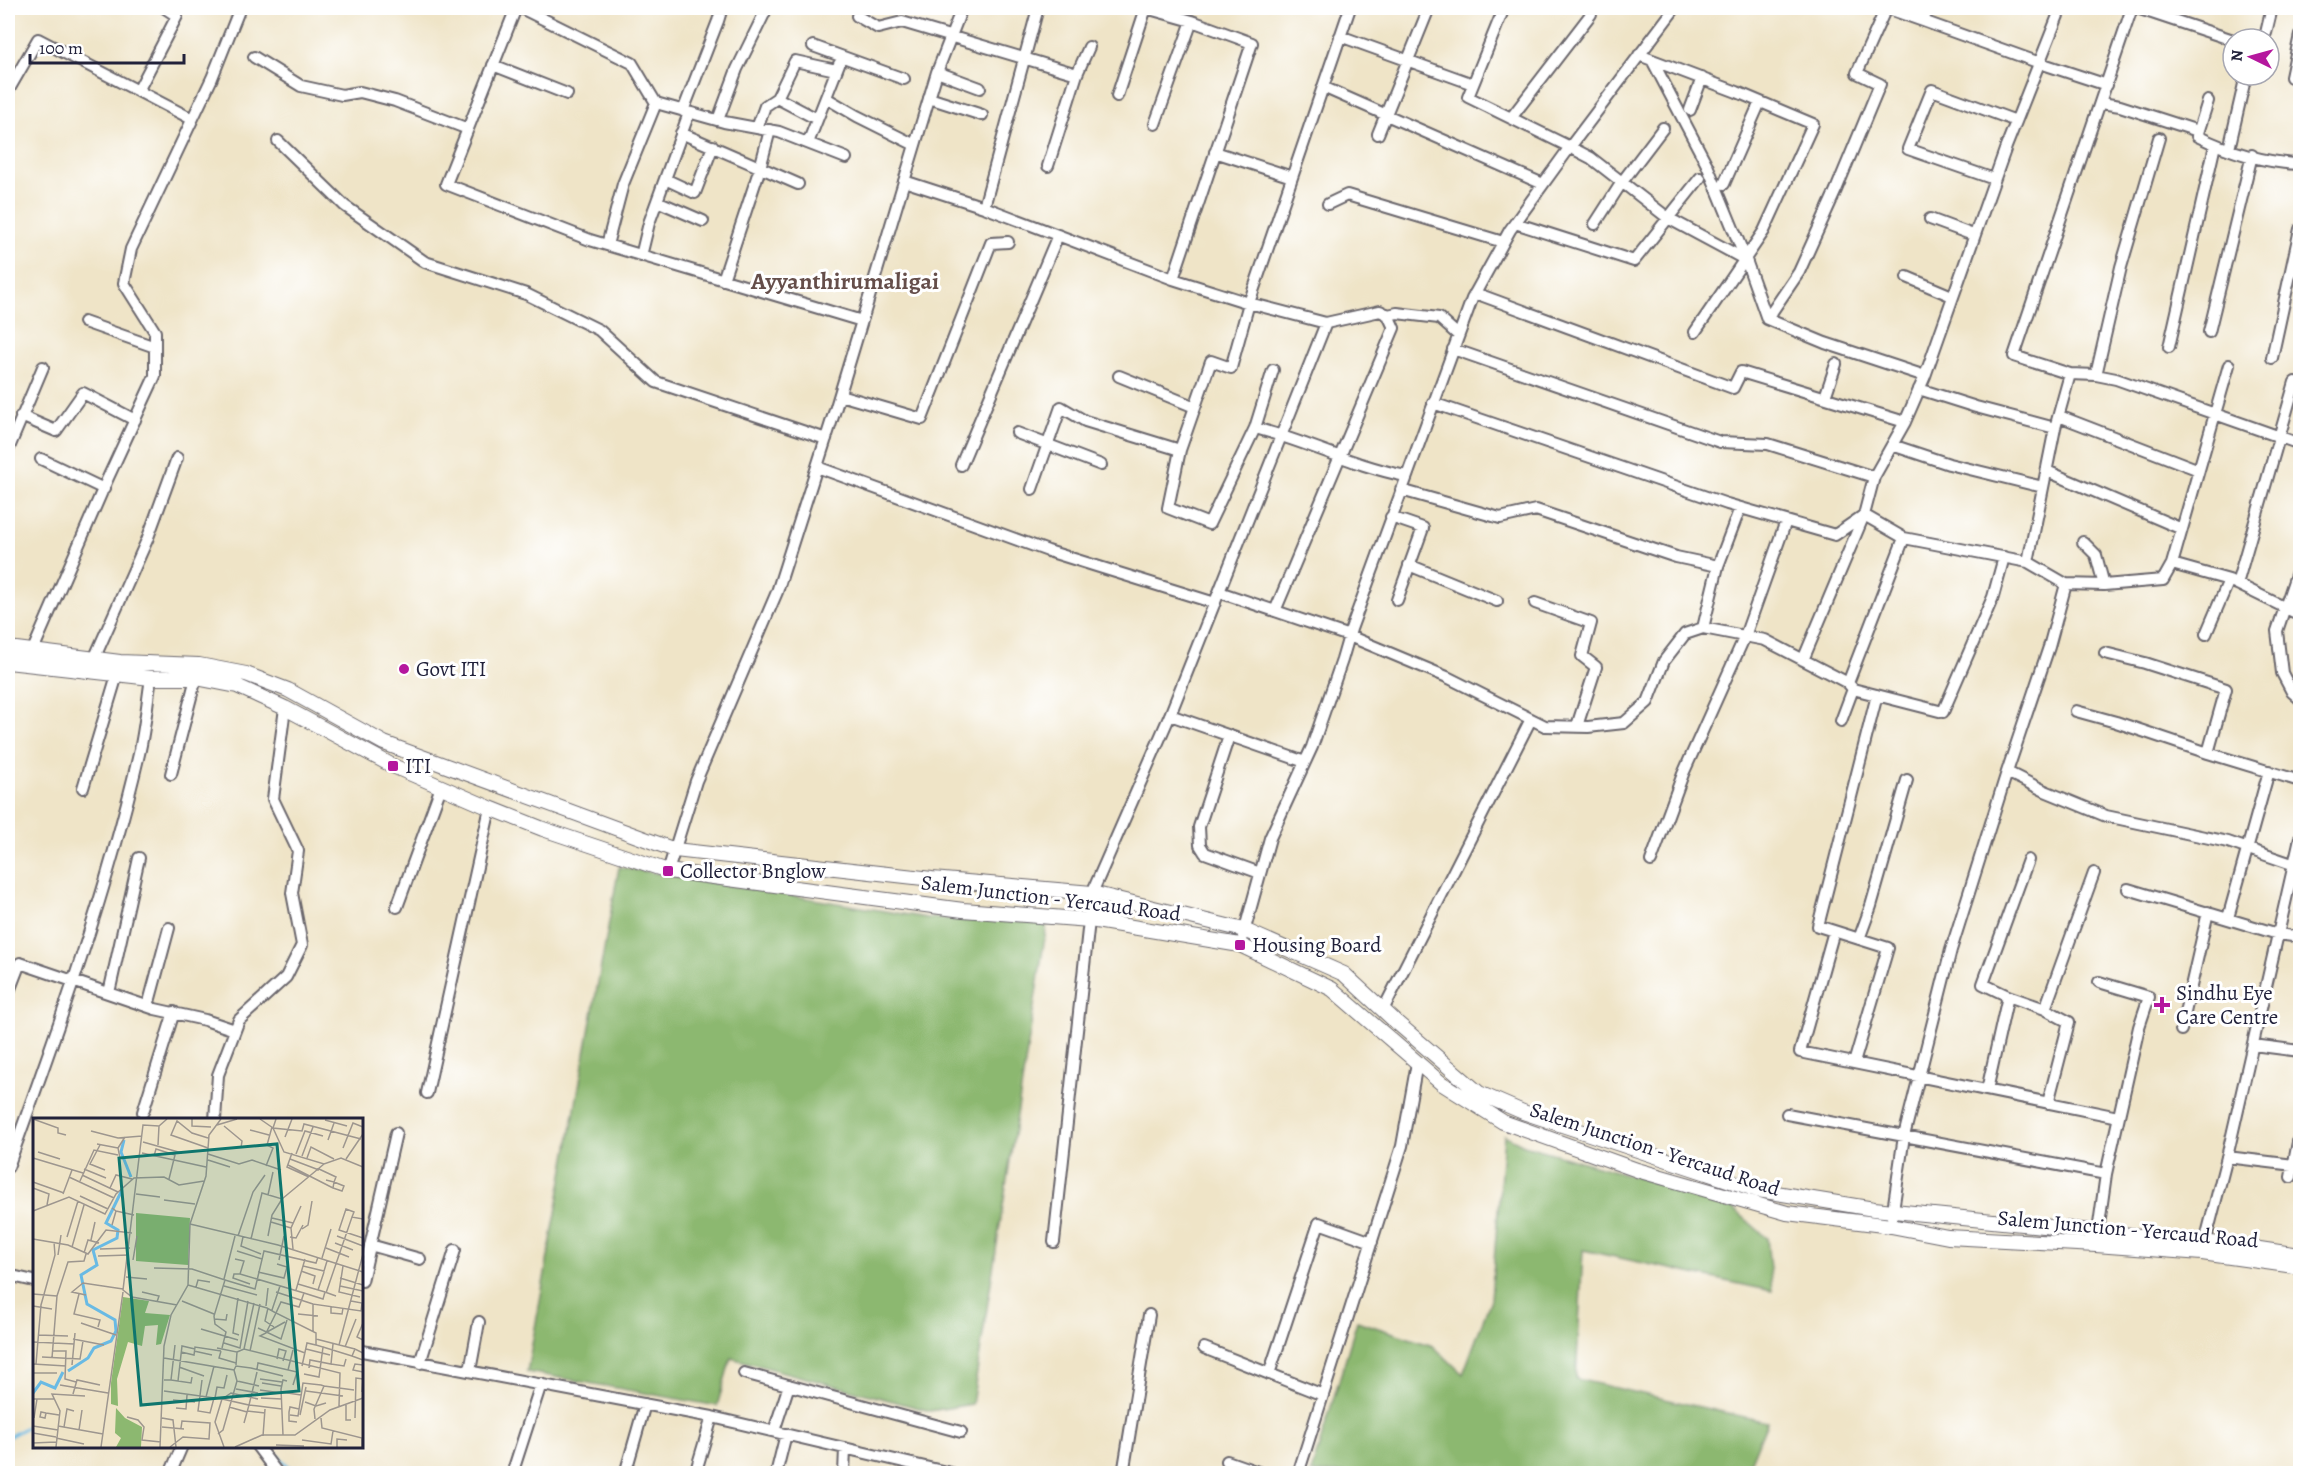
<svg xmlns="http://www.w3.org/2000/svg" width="2308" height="1481" font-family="Alegreya,serif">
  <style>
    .forest { fill: #8cb870; stroke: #576d56; stroke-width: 1.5 }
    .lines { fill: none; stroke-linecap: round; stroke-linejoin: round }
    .stream { stroke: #69bae4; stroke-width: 3 }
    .minor-casing { stroke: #6a666c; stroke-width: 14 }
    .major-casing { stroke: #6a666c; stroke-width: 16 }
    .minor { stroke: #fff; stroke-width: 10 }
    .major { stroke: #fff; stroke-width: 14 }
    .poi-dot { fill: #b5179e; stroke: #fff; stroke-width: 2 }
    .labels { text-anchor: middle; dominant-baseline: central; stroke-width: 6; stroke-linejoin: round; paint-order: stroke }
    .poi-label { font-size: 21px; fill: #22223b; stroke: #fff; text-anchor: start }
    .street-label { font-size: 21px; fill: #22223b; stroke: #fff }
    .quarter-label { font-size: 24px; font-weight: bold; fill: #654e4a; stroke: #fff }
    .inset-river { fill: none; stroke: #69bae4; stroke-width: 3 }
    .inset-road { fill: none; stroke: #9d968f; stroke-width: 1.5 }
    .view { fill: #0f766e; fill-opacity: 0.15; stroke: #0f766e; stroke-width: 3 }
    .inset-edge { fill: none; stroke: #22223b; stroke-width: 3 }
  </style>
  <rect width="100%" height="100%" fill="#fff"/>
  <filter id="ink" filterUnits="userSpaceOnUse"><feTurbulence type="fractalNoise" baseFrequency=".0167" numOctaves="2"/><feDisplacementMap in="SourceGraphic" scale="12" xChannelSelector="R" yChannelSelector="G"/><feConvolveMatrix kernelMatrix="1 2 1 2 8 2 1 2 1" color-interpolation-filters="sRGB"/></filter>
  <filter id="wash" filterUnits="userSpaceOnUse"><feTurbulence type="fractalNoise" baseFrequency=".008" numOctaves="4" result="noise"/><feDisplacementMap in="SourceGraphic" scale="24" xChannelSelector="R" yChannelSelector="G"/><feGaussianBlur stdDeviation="1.35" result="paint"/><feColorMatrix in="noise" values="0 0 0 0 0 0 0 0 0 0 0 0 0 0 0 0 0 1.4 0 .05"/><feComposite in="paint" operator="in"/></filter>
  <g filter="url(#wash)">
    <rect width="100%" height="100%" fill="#efe4c7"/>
    <path class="forest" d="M619 867 927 918 1047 923 972 1404 930 1411 731 1358 717 1406 527 1372Z
      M1504 1135 1524 1145 1727 1203 1767 1238 1772 1291 1583 1250 1576 1379 1767 1422 1746 1473H1311L1357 1321 1433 1346 1463 1374 1491 1299Z"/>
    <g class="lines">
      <path class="stream" d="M8 1437 34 1423
        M267 1446 297 1474"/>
    </g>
  </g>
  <g filter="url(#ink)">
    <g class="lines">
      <defs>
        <path id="minor" d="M516 8 446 184 590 240 862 321
          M521 8 632 63 656 103 724 122 779 132 846 158
          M1038 8 984 207 1173 279 1249 303 1326 323 1219 592
          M1504 8 1468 97 1570 147 1675 8
          M2137 8 2233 40
          M857 16 878 28 902 22 1077 74
          M1923 21 2040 63 2107 85
          M2266 33 2272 8
          M1340 36 1473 84
          M813 46 904 79
          M1639 55 1737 92 1813 124 1764 231 1695 332
          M254 57 301 86 342 95 360 92 395 101 468 129
          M1652 60 1707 165 1746 260
          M493 65 567 94
          M937 72 980 88
          M2291 77 2300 35
          M1323 87 1543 184
          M8 91 38 39 192 119
          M138 91 177 16 165 8
          M1117 96 1146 8 1192 21 1252 43 1173 279
          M777 98 817 119
          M826 98 857 116 915 145
          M929 98 982 115
          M2208 101 2197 136C2228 151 2265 163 2300 164
          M2101 103 2120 106 2198 131
          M1690 110 1702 78
          M683 111 718 21 722 8
          M1511 118 1591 14
          M718 120 737 69 767 8
          M1155 124 1192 21
          M757 128 765 106 777 98 795 61 836 70
          M681 133 798 184
          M1378 134 1429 8
          M278 141 345 206 425 262 526 294 599 330 656 382 826 439
          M808 143 839 64
          M2229 149 2246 75
          M1215 152 1292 177
          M1048 166 1077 74 1089 47
          M665 179 695 193 713 146
          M1994 179 1908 149 1932 90 2016 121
          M904 181 984 207
          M1724 184 1760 102
          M657 201 703 221
          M1328 204 1347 195 1503 242
          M1930 219 1973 235
          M1515 223 1634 261 1700 178
          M1595 224 1622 182 1663 128
          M607 245 623 184 656 103
          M641 256 649 223 689 113
          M1907 277 1952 296
          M723 280 760 168 770 130
          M1475 293 1733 388 1741 372 1905 422
          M1767 319 1825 343 1925 376
          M84 322 155 347
          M1326 323 1380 311 1388 315 1397 313 1439 318 1458 335
          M2209 332 2252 155
          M2169 347 2215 145
          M1453 349 1720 442 1768 444 1874 477
          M2272 358 2300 229
          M2229 365 2172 564 2229 580 2300 615
          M2070 374 2014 356 2132 8
          M2096 375 2121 267 2159 138
          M1119 376 1195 407
          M1919 389 1976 407 2055 428
          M840 395 922 419 991 243 1008 242
          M1825 397 1836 364
          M1433 403 1727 504 1835 535 1864 515 1803 660
          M21 416 56 431 83 393 135 420
          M2059 416 2199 470
          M1255 428C1306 441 1354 466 1406 476
          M1017 433 1101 465
          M1892 445 1949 464 2043 487
          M8 450 43 367
          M1180 450 1211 361 1231 368 1249 303 1350 8
          M41 459 104 489
          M961 465 1058 235
          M817 467 1048 551 1215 603
          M2047 471 2182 529
          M1032 489 1061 407 1085 421 1180 450 1168 508 1209 524 1255 428 1273 370
          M1401 490 1500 518 1536 510 1676 557 1718 566 1740 508
          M1391 517 1423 528 1397 600
          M1904 538 1864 515 1874 477 1905 422 1925 376 2006 147 2061 8
          M2083 542 2096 555 2104 585
          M2300 563 2277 631 2282 673 2292 692 2300 699
          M1409 565 1497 601
          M2066 584 2028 562 2055 428 2070 374 2096 375 2116 379 2300 444
          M2237 584 2295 382
          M1535 603 1591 623 1582 656 1596 667 1577 726
          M1275 611 1394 328 1388 315
          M1703 628 1718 566
          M2206 634 2229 580
          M33 650 107 480 155 376V332L124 283 131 249 212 78 240 8
          M2105 653 2145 663 2226 689 2208 753 2300 781
          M94 659 147 540 177 458
          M1853 689 1943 712 1993 597 2004 557
          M2076 711 2116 722 2208 753
          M1170 715 1305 762
          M1841 721 1853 689 1848 683 1904 538 2028 562
          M1229 736 1199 827 1200 845 1205 853 1260 873
          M2007 772 2045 791 2106 816 2228 842 2295 865
          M171 774 196 678
          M83 788 117 675
          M1651 861 1683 774 1745 636 1786 521
          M668 871 696 781 777 592 836 407 937 72 962 8
          M2128 889 2278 934 2300 937
          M397 907 441 787
          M2228 918 2269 771
          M1834 931 1800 1052 2118 1117
          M1243 936 1270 838 1312 747 1342 660 1351 629 1472 299 1510 230 1570 147 1591 158 1668 218 1746 260 1767 319 1799 272 1836 190 1880 84 1857 73 1886 8 1923 21 1928 8
          M1859 939 1871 906 1907 780
          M2099 982 2149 997 2139 1027 2106 1174
          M109 993 139 858
          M8 994 20 963 155 1009 205 1020 235 1030
          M2008 996 1983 984 2028 860
          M148 1006 169 928
          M2045 1009 2069 1022 2048 1103
          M1383 1010 1531 719
          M2181 1030 2208 912
          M2253 1045 2300 1051
          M1854 1063 1888 948 1818 926 1877 695
          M1987 1090 2008 996 2045 1009 2094 873
          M427 1093 490 808
          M143 1112 174 1012
          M1787 1114 2106 1174 2097 1239
          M215 1120 218 1075 239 1020 286 977 302 945 292 893 298 851 273 799 285 708
          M2227 1157 2294 1165
          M8 1167C57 1031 106 896 139 754 145 729 147 703 151 678
          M2291 1177 2300 1132
          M1892 1217 1904 1136 1951 950 2007 772 2049 647 2066 584 2104 585 2163 580 2172 564
          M1054 1242 1092 893 1170 715 1219 592 1349 636 1447 677 1545 726 1588 727 1624 723 1648 702 1664 661 1685 634 1703 628 1765 640 1848 683
          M370 1245 420 1259
          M2203 1250 2227 1157 2300 838
          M8 1275 34 1281
          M362 1281 396 1133
          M1204 1348 1323 1395
          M362 1351 712 1417 955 1474
          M420 1363 455 1250
          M470 1371 479 1322
          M744 1373 961 1432
          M1269 1374 1319 1223 1372 1242
          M774 1431 789 1385
          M257 1446 278 1474
          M1227 1461 1264 1474
          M170 1474 182 1446
          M512 1474 541 1384
          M625 1474 645 1404
          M695 1474 712 1417
          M776 1474 786 1434
          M844 1474 845 1448
          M1123 1474 1149 1315
          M1298 1474 1402 1146 1417 1063"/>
        <path id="major" d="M8 648 120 662 199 665 246 674 288 690 384 743 675 850 932 879 1092 893 1244 930 1344 974 1395 1021 1479 1093 1523 1112 1758 1190 1874 1209 2240 1246 2300 1255
          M8 662 151 678H196L237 686 285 708 393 766 490 808 543 829 668 871 963 910 1090 920 1240 945 1332 989 1441 1083 1503 1122 1637 1170 1787 1213 1891 1226 1948 1237 2096 1245 2202 1253 2300 1267"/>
      </defs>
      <use href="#minor" class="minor-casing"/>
      <use href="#major" class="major-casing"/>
      <use href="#minor" class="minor"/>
      <use href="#major" class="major"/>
    </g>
  </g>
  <g class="poi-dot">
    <circle cx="404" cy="669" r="6"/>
    <rect x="387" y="760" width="12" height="12" rx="3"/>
    <rect x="662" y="865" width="12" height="12" rx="3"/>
    <rect x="1234" y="939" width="12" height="12" rx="3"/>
    <path d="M2159 996h6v6h6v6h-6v6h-6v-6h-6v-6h6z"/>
  </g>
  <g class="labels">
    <g class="poi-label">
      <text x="416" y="669">Govt ITI</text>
      <text x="405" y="766">ITI</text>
      <text x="680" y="871">Collector Bnglow</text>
      <text x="1252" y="945">Housing Board</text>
      <text x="2176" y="993">Sindhu Eye<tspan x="2176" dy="24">Care Centre</tspan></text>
    </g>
    <g class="street-label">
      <text transform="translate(1051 898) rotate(7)">Salem Junction - Yercaud Road</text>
      <text transform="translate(1655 1149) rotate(18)">Salem Junction - Yercaud Road</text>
      <text transform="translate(2128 1229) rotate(5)">Salem Junction - Yercaud Road</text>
    </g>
    <g class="quarter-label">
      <text x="845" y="281">Ayyanthirumaligai</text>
    </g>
  </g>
  <g transform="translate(33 1118)">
    <rect width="330" height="330" fill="#efe4c7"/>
    <path d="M103 95 157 100 155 147 103 143ZM90 179 116 183 112 195 137 197 128 226 123 227 125 207 112 208 109 228 95 224 84 261 85 288 78 286V265ZM83 290 92 300 109 309 108 329H83L88 320 82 315Z" fill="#8cb870"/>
    <path class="inset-river" d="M91 22 88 34 98 59M35 253 55 240 61 230 78 223 83 213 82 202 54 186 48 157 64 147 60 132 84 120 85 112 73 105 89 72M0 275 8 264 22 270 30 254"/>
    <path class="inset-road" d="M0 1 25 10V15L33 17M134 1 126 8 110 7 90 172 99 179 144 187M159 1V8L178 9M227 1 240 10 251 34 291 46 308 40 330 49M243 1 240 10 269 13 271 6 328 21M292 2 314 8M184 7 204 1M191 8 209 23 208 30M217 12 236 17M58 13 85 20 109 18M252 19 259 1M295 22 301 5M110 24 149 35M64 26 85 30M67 27 57 46 72 52M125 27 126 8M175 30 138 17 144 3 159 15 175 20M310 30 320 5 330 9M5 34 27 41M109 35 173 49M259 35 254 49 276 59M175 36 206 46 219 42 248 52M263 36 272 13 290 18M121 38 123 31 142 37 136 61M269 38 280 9M0 40 50 55M87 40 85 30 92 19M274 40 278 29 301 41M257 41 286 52M313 41 330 16M175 42 197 49M255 47 300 70M233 48 240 30 234 27 239 9M51 51 73 60M286 51 303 59 301 64 311 68 309 73 300 70 301 64 293 62M49 57 85 74M36 59 81 80M47 63 61 32 85 37M0 64 31 75M0 70 16 76 14 87M77 70 83 57 99 61M30 76 39 52M103 76 127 79M235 77 240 54M47 78 75 91M131 82 162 86M79 90 83 93 79 107M0 93 36 79 72 96 83 76 101 60 131 59 146 67 171 63M83 93 101 97M319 99 321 94 313 91 306 112 330 120M239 100 260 105M238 104 258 110M157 106 245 127 330 154M269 111 275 107 279 83M205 118 220 74 232 57M235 118 239 97 249 81M304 118 330 128M34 119 45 83M210 119 208 128 228 136M257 119 263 120 270 107M0 121 35 127 55 136 73 112 99 115M218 121 229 75 249 81 291 46M58 122 62 104M302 125 320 132M39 129 51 87M293 130 316 139M67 131 97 130M260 131 258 110 268 88M204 133 229 141M51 135 55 122 66 125M25 137 28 117M65 138 96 137M289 140 298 111M202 141 211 143 207 156H201L200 160 217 166M272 141 270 148 291 153 294 143M100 142 104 118M246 142 251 118M310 148 306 174 327 179M121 150 159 151 192 162 181 198 182 206 193 214 189 230M268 153 282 158 280 166M225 154 251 160 254 149 244 146M207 156 271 175M93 159 114 161M307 160 330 167M191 161 202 118M192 162 222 171 231 133 283 145 285 139M265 166 292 174M155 167 234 190 243 195 233 215 227 218 272 235M191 168 224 177M307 168 330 173M163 169 165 162 177 164M263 172 270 148M285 172 291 154M109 174 126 178 124 184M243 174 280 186M293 175 319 99 330 101M0 176 24 178M46 176 41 196 67 202 65 209M53 177 39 174 50 165 90 171M205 180 200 215 206 217M149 183 181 196M0 188 19 191M233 188 235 170M298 188V195L309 196 310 190M235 190 232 203 241 209M239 192 247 168M265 196 285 198M181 201 193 202 194 196M48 205 83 217M225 210 248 221 254 202M168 211 205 222M280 213V186L328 193 329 185 318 183M234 214 252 204M5 217 35 218M40 221 71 227M283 221V215L243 195 248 184 266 189 271 175 290 181 292 174 303 178M330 222 324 219 330 205M0 224 41 226M191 225 207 230 215 183M306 227 330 136M290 229 319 238M312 229 323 201M184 230 204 234 203 247M211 231 221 185M273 231 297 237M19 233H33L32 261 43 264M161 233 179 237M188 233 186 240 203 245M217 233 227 186M148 234 161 237 162 229 188 233M204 234 211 231 307 255 306 288M330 235 322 231 319 238 330 242M9 239 47 241 50 223M19 240 24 178 35 144 51 143 53 136M131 240 201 252 204 263M244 241 246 231 253 233 250 243M0 246 33 248M3 246 8 187 22 137 21 124M298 246 311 248 313 241M39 247 42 215M330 247 322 246 320 252 330 254M269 248 274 225 283 227V221L322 231M146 249 171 258M276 250 277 242 298 246 300 226M224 251 225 245 264 254 260 267M201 252 203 248 218 250 250 258M255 252 260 232M0 255H24M271 256 286 259 290 229 283 227M227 261 249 264M131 262H138L142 227M138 262 158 265 159 259M169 262 165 293 177 295 181 280M145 263 149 228 162 231M229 265 248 268M27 267 75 275M291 268 321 272M203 271 225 275M227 272 248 275M131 273 189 281 198 275 225 281M273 273 310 278M248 274 268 277M40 276 44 262 67 267M173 279 181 248M182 280 184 269 191 270 194 257M228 280 249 281M0 281H21M140 282 162 284M272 284 283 288 293 285M313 287V302H318M196 289 214 294M143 290 153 291 154 277M214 293 232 295M13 295 12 300 7 299 8 294 13 295 26 297M257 297 265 298 270 265 288 267 291 268 281 291 282 301M267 297 273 269M94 299 105 302 111 309 109 322 128 324M1 300 4 281M129 300 140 302 143 329M288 300 289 310 329 320V329M322 300 323 260 330 261 329 274M264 304 256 303V294L257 289 266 291M211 305 216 287 249 291M0 308 25 312M25 308 70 316M31 309 34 291 41 293M129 309 151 311M46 312 49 292M0 315 23 319M185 316 190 312 204 263 226 268M250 317 248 271 250 262 254 263M230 318 232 291M23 320 51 326M269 322 298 326 300 313M0 325 23 324M243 327 271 328M23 329 27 293 19 276 52 278M68 329 90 174M127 329 131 228 138 197 155 167 157 106 173 58 176 17 188 1M137 329 150 319 176 321 177 305 149 303 148 310M191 329 182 304 189 281 216 287 224 254M202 329 229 317H262L297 292 330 280M304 329V321L314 322"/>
    <path class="view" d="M244 26 266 273 108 287 86 40Z"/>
    <rect width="330" height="330" class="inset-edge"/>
  </g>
  <rect width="2308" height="1481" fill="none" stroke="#fff" stroke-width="30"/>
  <g transform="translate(2251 57) rotate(275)"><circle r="28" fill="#ffffff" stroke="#a7a7b1" stroke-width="1.5"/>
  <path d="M0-4.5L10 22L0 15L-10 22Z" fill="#b5179e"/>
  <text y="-9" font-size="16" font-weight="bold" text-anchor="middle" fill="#22223b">N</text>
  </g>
  <path d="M30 54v9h154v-9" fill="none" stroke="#22223b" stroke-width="3"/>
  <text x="39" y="54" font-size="18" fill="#22223b" stroke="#ffffff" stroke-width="4.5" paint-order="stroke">100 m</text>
</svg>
